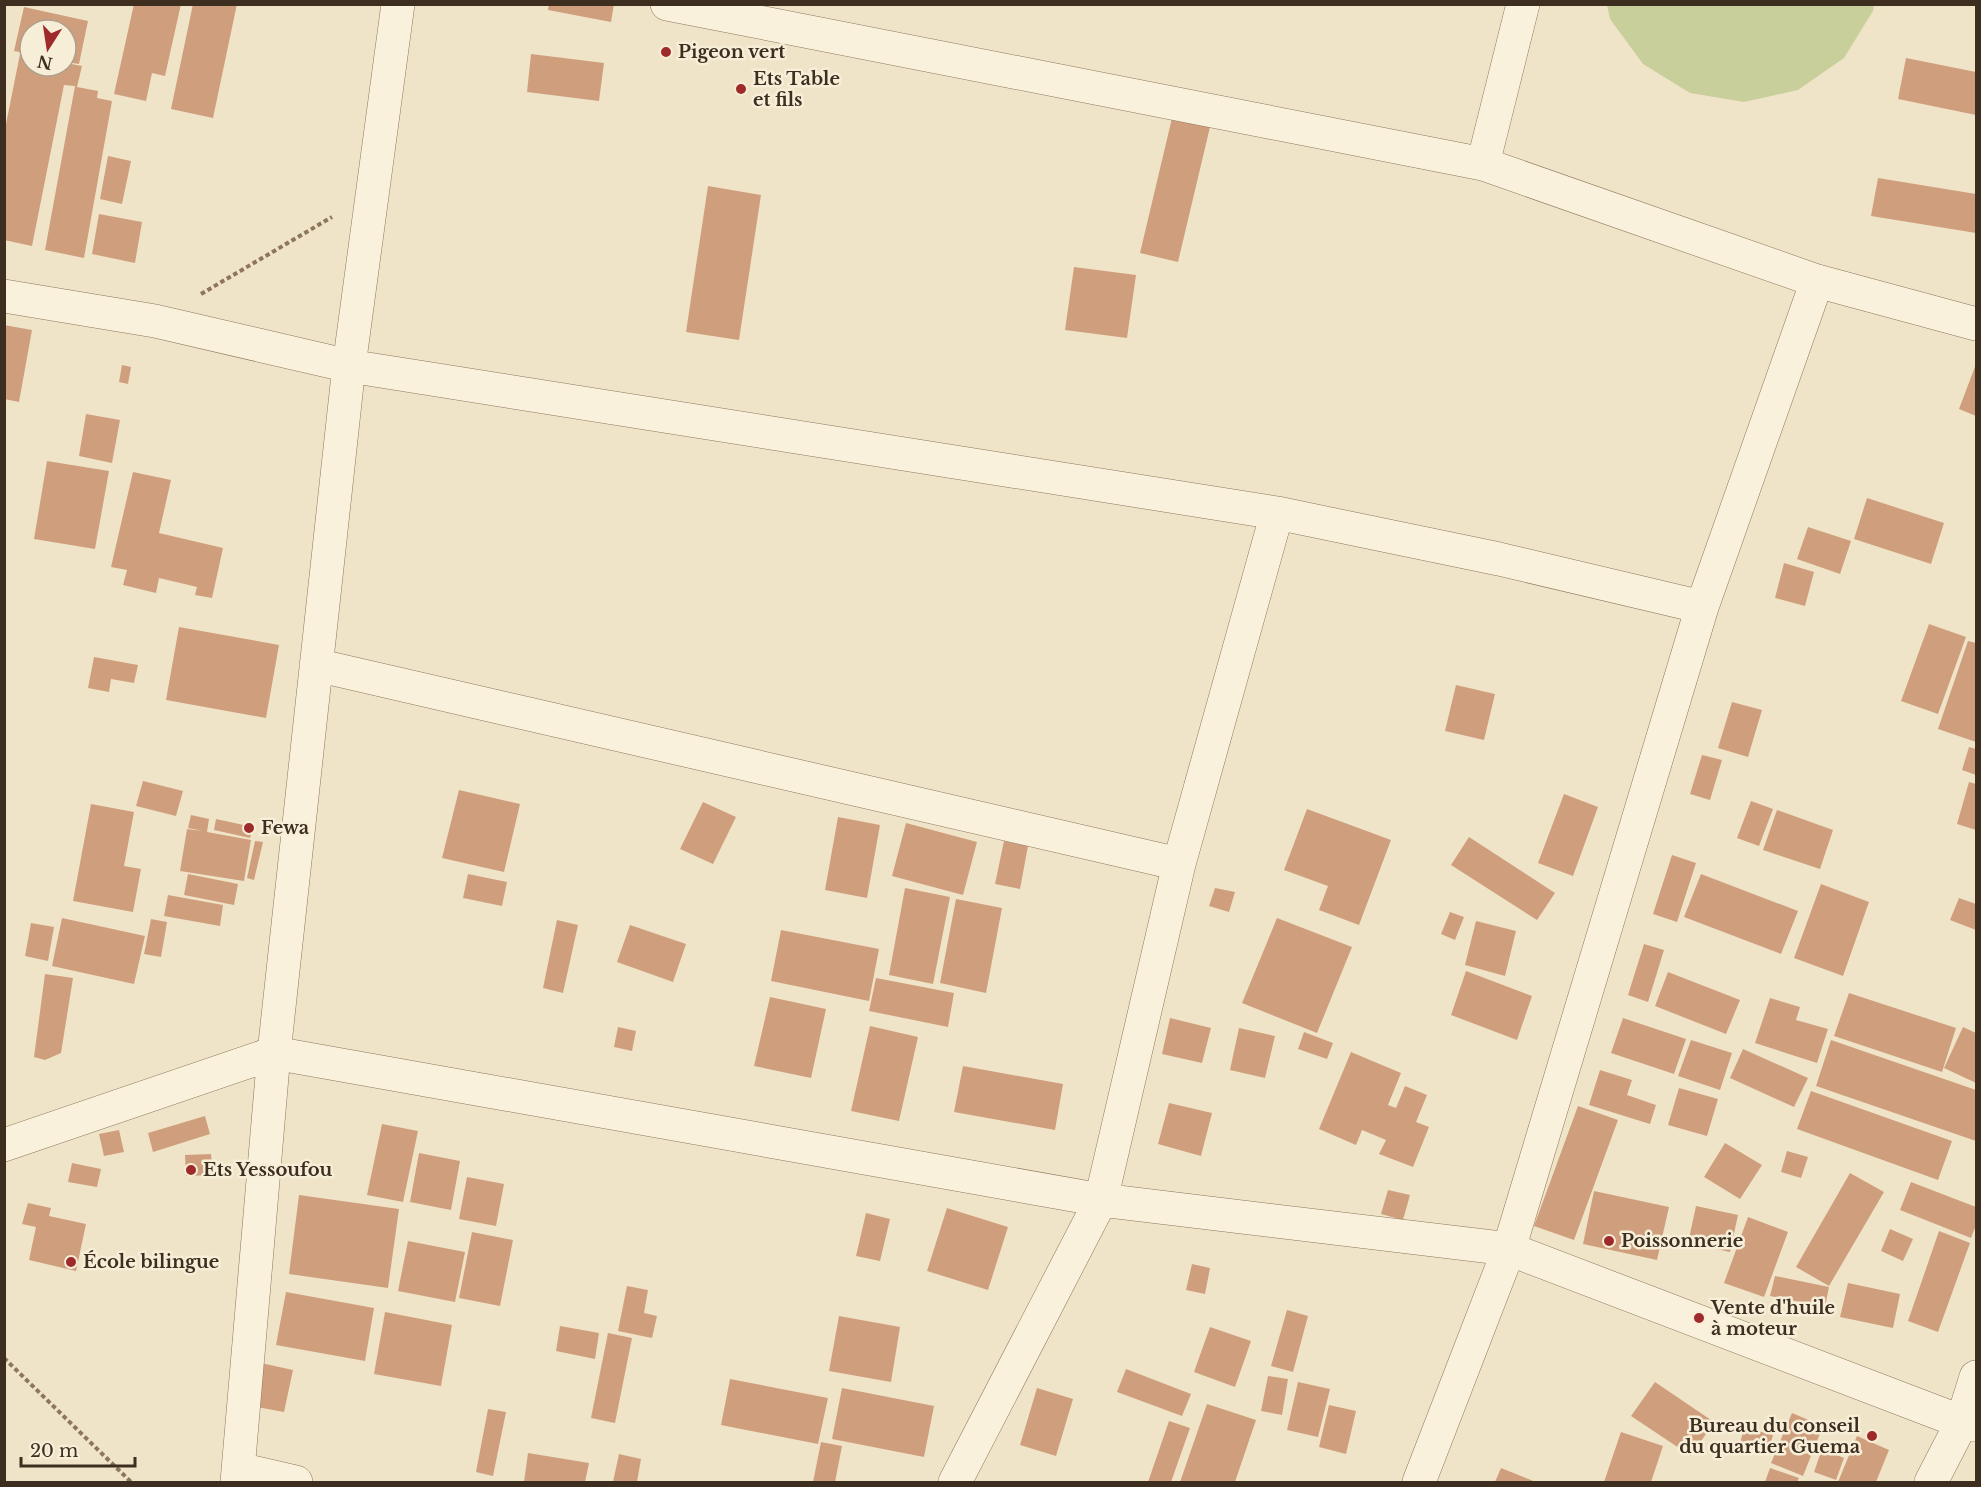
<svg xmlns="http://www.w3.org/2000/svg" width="1981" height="1487" font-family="'Libre Baskerville',serif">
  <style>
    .green { fill: #c9cf9b }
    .building { fill: #cf9f7d }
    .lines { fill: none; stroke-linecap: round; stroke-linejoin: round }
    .minor-casing { stroke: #8d765c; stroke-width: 34 }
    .path { stroke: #8d765c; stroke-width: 4; stroke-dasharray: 4.5 3; stroke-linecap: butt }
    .minor { stroke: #faf1dc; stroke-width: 33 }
    .poi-dot { fill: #9e2a2b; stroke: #f7eed8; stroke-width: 2 }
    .labels { text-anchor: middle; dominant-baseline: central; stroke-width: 5; stroke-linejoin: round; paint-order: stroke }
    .poi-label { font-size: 18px; font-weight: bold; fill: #3d2e20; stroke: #f7eed8; text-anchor: start }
  </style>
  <rect width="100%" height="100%" fill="#f0e4c8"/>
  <path class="green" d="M1607 5V4L1874 5 1873 11 1844 58 1798 90 1744 102 1690 93 1643 64 1610 19Z"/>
  <path class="building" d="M134 4H181L165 76 152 73 146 101 114 94Z
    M193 4H237L213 118 171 109Z
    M549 4H614L611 22 548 10Z
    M24 7 88 21 79 64 66 62V30H30V54L14 51Z
    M20 54 30 56V66H66V63L82 66 77 87 98 91 97 98 112 101 84 258 45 250 75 86 64 85 32 246 4 240V134Z
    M531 54 604 63 599 101 527 92Z
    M1906 58 1976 72V115L1898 99Z
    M1172 118 1210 127 1178 262 1140 253Z
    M108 156 131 161 122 204 100 199Z
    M1878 178 1976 194V233L1871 216Z
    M708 186 761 195 739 340 686 332Z
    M99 214 142 222 135 263 92 254Z
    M1074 267 1136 275 1127 338 1065 330Z
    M4 325 32 330 19 402 4 399Z
    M1976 364V416L1959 409Z
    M122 365 131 367 128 384 119 382Z
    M86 414 120 420 112 463 79 456Z
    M47 461 109 471 95 549 34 539Z
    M133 472 171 480 159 533 223 548 212 598 195 595 197 587 159 578 156 593 123 585 127 570 111 567Z
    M1867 498 1944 523 1931 564 1854 539Z
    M1808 527 1851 541 1840 574 1797 559Z
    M1784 563 1814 572 1805 606 1775 598Z
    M1929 624 1966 637 1938 714 1901 701Z
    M179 627 279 645 266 718 166 700Z
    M1968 641 1976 643V742L1938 729Z
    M94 657 138 665 134 683 111 679 109 692 88 688Z
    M1456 685 1495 694 1484 740 1445 731Z
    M1732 702 1762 710 1748 757 1718 748Z
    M1969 747 1976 749V775L1962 770Z
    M1702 755 1722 760 1710 800 1690 794Z
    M143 781 183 791 176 816 136 806Z
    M1969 782 1976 784V830L1957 824Z
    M459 790 520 804 504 872 442 858Z
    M1564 794 1598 807 1573 876 1538 863Z
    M1751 801 1773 809 1759 846 1737 838Z
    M703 802 736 817 713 864 680 849Z
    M91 804 134 812 124 866 141 869 133 912 73 901Z
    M1307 809 1391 840 1359 925 1319 910 1328 886 1284 870Z
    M1777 810 1833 830 1820 869 1763 850Z
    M191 815 209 819 207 832 251 840 244 881 180 871 187 829 203 831 188 828Z
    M838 817 880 825 867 898 825 890Z
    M216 819 253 827 250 838 214 830Z
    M906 823 977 842 963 895 892 876Z
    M1469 837 1555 893 1537 920 1451 865Z
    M255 841 263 842 254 880 247 878Z
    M1004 841 1028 846 1020 889 995 884Z
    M1672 855 1696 863 1677 922 1653 914Z
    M188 874 238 884 234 905 184 895Z
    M468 874 507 882 502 906 463 898Z
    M1701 874 1798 911 1781 954 1684 917Z
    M1821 884 1869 902 1843 976 1794 958Z
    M905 888 950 897 933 984 889 975Z
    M1215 888 1235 892 1229 912 1209 906Z
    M168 895 223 905 220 926 164 916Z
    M1959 898 1976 904V930L1950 920Z
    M956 899 1002 908 986 993 940 983Z
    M1450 912 1464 917 1455 940 1441 934Z
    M62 918 145 936 134 984 52 966Z
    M1277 918 1352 947 1317 1033 1242 1003Z
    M151 919 167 922 161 957 144 954Z
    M557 920 578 925 563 993 543 988Z
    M1476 921 1516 931 1505 976 1465 965Z
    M31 923 54 927 48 961 25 956Z
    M630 925 686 944 673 982 617 962Z
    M781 930 879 949 869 1001 771 981Z
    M1644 944 1664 950 1648 1002 1628 995Z
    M1466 971 1532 996 1517 1040 1451 1015Z
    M1668 972 1740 1000 1726 1034 1655 1006Z
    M45 974 73 978 61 1053 45 1060 34 1057Z
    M876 978 954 993 948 1027 869 1011Z
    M1849 993 1956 1028 1942 1072 1834 1036Z
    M770 997 826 1009 811 1078 754 1066Z
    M1770 998 1800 1007 1796 1020 1828 1029 1817 1063 1755 1043Z
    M1170 1018 1211 1028 1202 1063 1162 1054Z
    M1623 1018 1686 1039 1674 1074 1611 1053Z
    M870 1026 918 1037 899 1121 851 1111Z
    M618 1027 636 1031 632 1051 614 1047Z
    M1963 1027 1976 1033V1083L1944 1068Z
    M1239 1028 1275 1036 1265 1078 1230 1070Z
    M1304 1032 1333 1043 1327 1059 1298 1049Z
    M1691 1040 1732 1053 1720 1090 1678 1076Z
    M1831 1040 1976 1090V1141L1816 1086Z
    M1743 1049 1808 1078 1794 1107 1730 1078Z
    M1351 1052 1401 1073 1388 1105 1396 1108 1405 1086 1427 1095 1416 1122 1429 1127 1413 1167 1379 1154 1386 1140 1362 1130 1356 1145 1319 1129Z
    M963 1066 1063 1084 1055 1130 954 1112Z
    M1600 1070 1632 1080 1627 1095 1656 1105 1650 1124 1589 1105Z
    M1679 1088 1718 1099 1707 1136 1668 1125Z
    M1811 1091 1952 1141 1938 1180 1797 1129Z
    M1169 1103 1212 1113 1201 1156 1158 1144Z
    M1578 1106 1618 1120 1574 1240 1534 1226Z
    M205 1116 210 1134 153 1152 148 1133Z
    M382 1124 418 1131 403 1202 367 1195Z
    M119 1130 124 1152 104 1156 99 1134Z
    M1725 1143 1762 1165 1740 1199 1704 1177Z
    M1787 1151 1808 1157 1801 1178 1781 1172Z
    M419 1153 460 1161 451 1210 410 1202Z
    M211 1154 213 1175 186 1176 185 1155Z
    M72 1163 101 1169 97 1187 68 1182Z
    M1850 1173 1884 1192 1829 1286 1796 1267Z
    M467 1177 504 1184 496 1226 459 1219Z
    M1911 1182 1976 1207V1225L1971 1238 1900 1210Z
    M1388 1190 1410 1195 1403 1220 1381 1214Z
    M1594 1191 1669 1207 1657 1260 1583 1244Z
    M299 1195 399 1209 388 1288 289 1274Z
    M28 1203 51 1208 49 1216 86 1224 76 1271 29 1260 36 1227 22 1224Z
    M1696 1206 1738 1215 1730 1252 1688 1243Z
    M947 1208 1008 1227 988 1290 927 1271Z
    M866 1213 890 1219 880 1261 856 1256Z
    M1748 1217 1788 1232 1764 1297 1724 1283Z
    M1890 1229 1913 1239 1903 1261 1881 1251Z
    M1939 1231 1970 1243 1938 1332 1908 1321Z
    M472 1232 513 1240 500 1306 459 1298Z
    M408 1241 465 1252 455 1302 398 1291Z
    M1192 1264 1210 1268 1205 1294 1186 1290Z
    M1775 1276 1829 1287 1825 1307 1770 1296Z
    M1848 1283 1900 1294 1893 1328 1840 1317Z
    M627 1286 648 1290 644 1313 657 1316 652 1338 618 1331Z
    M286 1292 374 1308 365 1361 276 1345Z
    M1287 1310 1308 1316 1293 1372 1271 1366Z
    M385 1312 452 1325 441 1386 374 1374Z
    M839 1316 900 1327 891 1382 829 1371Z
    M560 1326 599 1333 595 1359 556 1351Z
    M1210 1327 1251 1341 1235 1387 1194 1372Z
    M608 1333 632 1338 615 1423 591 1418Z
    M261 1363 293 1370 284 1412 252 1406Z
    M1126 1369 1191 1394 1182 1416 1117 1392Z
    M1268 1376 1288 1379 1282 1415 1261 1411Z
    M730 1379 828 1398 818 1444 721 1425Z
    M1298 1382 1330 1389 1318 1437 1287 1430Z
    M1655 1382 1714 1422 1691 1456 1631 1416Z
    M842 1388 934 1406 924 1457 832 1439Z
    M1037 1388 1073 1399 1056 1456 1020 1445Z
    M1207 1404 1256 1420 1235 1482H1180Z
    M1329 1405 1356 1411 1346 1454 1319 1447Z
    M488 1409 506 1412 493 1476 476 1472Z
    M1792 1413 1823 1426 1803 1476 1771 1463Z
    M1169 1421 1190 1428 1171 1482H1148Z
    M1744 1427 1773 1435 1768 1452 1740 1444Z
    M1621 1432 1663 1446 1651 1482H1604Z
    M1857 1436 1889 1450 1876 1482H1838Z
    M821 1442 842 1446 835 1482H813Z
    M1822 1449 1844 1458 1836 1480 1814 1472Z
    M528 1453 589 1463 585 1482H524Z
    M619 1454 641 1459 637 1482H613Z
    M1501 1468 1536 1482H1495Z
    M1770 1468 1799 1478 1797 1482H1765Z"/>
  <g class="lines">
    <defs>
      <path id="minor" d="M398 4 349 366 274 1053 1101 1200 1509 1249 1962 1422 1976 1425
        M667 4 1483 164 1817 281 1976 324
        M1483 164 1523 4
        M4 296 155 321 349 366 1277 513 1499 559 1702 607
        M316 665 1179 864
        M4 1145 274 1053 237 1482
        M239 1469 296 1482
        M955 1482 1101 1200 1179 864 1277 513
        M1419 1482 1509 1249 1702 607 1817 281
        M1931 1482 1962 1422 1976 1377"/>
    </defs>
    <use href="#minor" class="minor-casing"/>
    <path class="path" d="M201 294 332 217
      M4 1358 131 1482"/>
    <use href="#minor" class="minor"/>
  </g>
  <g class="poi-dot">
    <circle cx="666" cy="52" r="6"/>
    <circle cx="741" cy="89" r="6"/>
    <circle cx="249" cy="828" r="6"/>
    <circle cx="191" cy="1170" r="6"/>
    <circle cx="1609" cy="1241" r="6"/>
    <circle cx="71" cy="1262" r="6"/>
    <circle cx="1699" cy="1318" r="6"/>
    <circle cx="1872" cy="1436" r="6"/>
  </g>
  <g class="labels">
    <g class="poi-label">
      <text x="678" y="52">Pigeon vert</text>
      <text x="753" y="79">Ets Table<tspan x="753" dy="21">et fils</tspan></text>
      <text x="261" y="828">Fewa</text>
      <text x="203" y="1170">Ets Yessoufou</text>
      <text x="1621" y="1241">Poissonnerie</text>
      <text x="83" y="1262">École bilingue</text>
      <text x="1711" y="1308">Vente d'huile<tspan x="1711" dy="21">à moteur</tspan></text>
      <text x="1860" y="1426" text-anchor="end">Bureau du conseil<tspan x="1860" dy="21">du quartier Guema</tspan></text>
    </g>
  </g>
  <rect width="1981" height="1487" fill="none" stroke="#3d2e20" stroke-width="12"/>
  <g transform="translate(48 48) rotate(192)"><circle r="28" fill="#f7eed8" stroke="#ada18e" stroke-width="1.5"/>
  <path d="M0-4.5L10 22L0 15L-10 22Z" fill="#9e2a2b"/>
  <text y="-9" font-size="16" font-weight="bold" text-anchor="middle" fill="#3d2e20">N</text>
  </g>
  <path d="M21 1457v9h114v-9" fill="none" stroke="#3d2e20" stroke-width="3"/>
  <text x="30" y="1457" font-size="18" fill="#3d2e20" stroke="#f7eed8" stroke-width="4.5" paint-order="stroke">20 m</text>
</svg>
